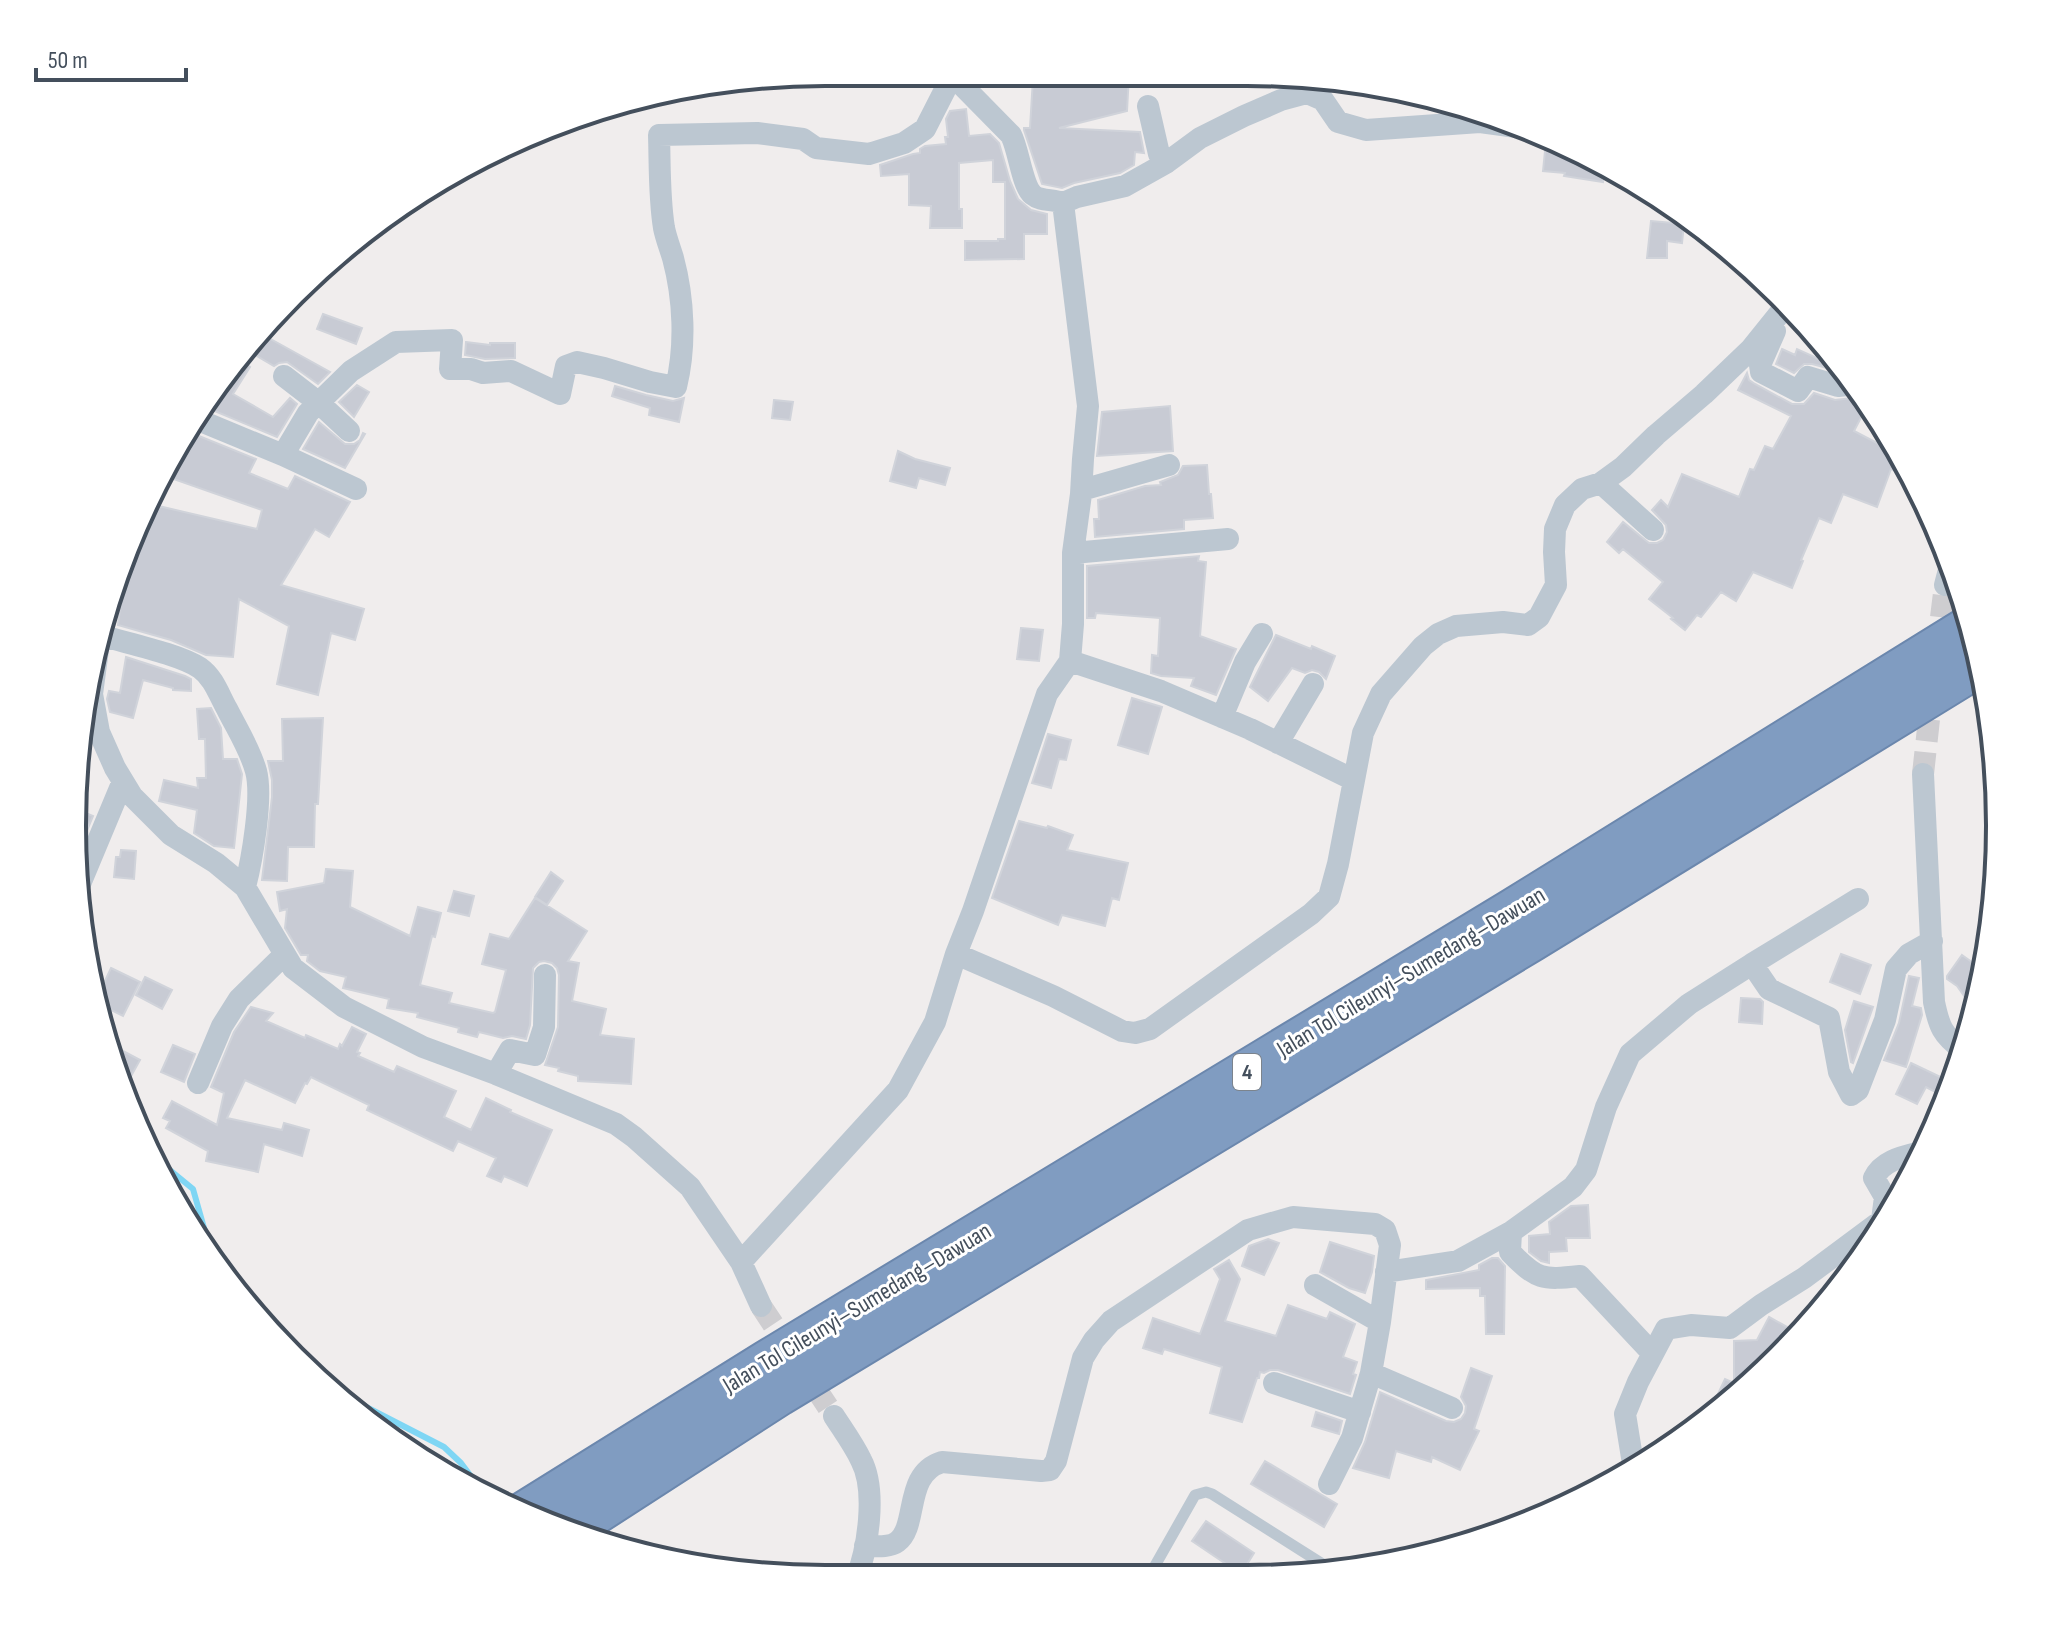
<svg xmlns="http://www.w3.org/2000/svg" width="2072" height="1651" font-family="'Sofia Sans Condensed',sans-serif">
  <style>
    .lines { fill: none; stroke-linecap: round; stroke-linejoin: round }
    .stream { stroke: #7fd6f4; stroke-width: 6 }
    .building { fill: #c8cbd4; stroke: #d0d3da; stroke-width: 2 }
    .street-tunnel { stroke: #cecdd0; stroke-width: 22; stroke-dasharray: 22 11; stroke-linecap: butt }
    .highway-casing { stroke: #6b87ad; stroke-width: 46 }
    .lane { stroke: #bcc7d1; stroke-width: 11 }
    .street { stroke: #bcc7d1; stroke-width: 22 }
    .highway { stroke: #809cc1; stroke-width: 42 }
    .labels { text-anchor: middle; dominant-baseline: central; stroke-width: 6; stroke-linejoin: round; paint-order: stroke }
    .shield { fill: #fff; stroke: #7c848d; stroke-width: 2 }
    .shield-label { font-size: 22px; font-weight: bold; fill: #444f5c }
    .street-label { font-size: 24px; fill: #444f5c; stroke: #fff }
    .rim { fill: none; stroke: #444f5c; stroke-width: 4 }
  </style>
  <rect width="100%" height="100%" fill="#f0eded"/>
  <g class="lines">
    <path class="stream" d="M154 1157 193 1189 206 1235 221 1269
      M339 1393 444 1447 461 1463 476 1483"/>
  </g>
  <path class="building" d="M1112 73 1129 74 1127 111 1059 128 1140 132 1144 153 1135 152 1134 165 1120 173 1074 183 1062 188 1042 184 1024 130V128H1030L1033 78 1093 82V75L1112 76Z
    M966 109 969 136 990 134 999 143 1010 181 1018 199 1031 210 1047 214V234H1024V259L965 260V241H998V239H1005V182H993V160L959 163V209H962V228H930L931 206 909 205V174L881 176 880 165 913 154 920 153V149L925 146 946 144 945 137H948L946 119 950 111Z
    M1567 148 1604 164 1603 182 1564 176 1565 173 1543 171 1545 151 1567 153Z
    M1651 221 1684 224 1682 243 1667 241V258H1647Z
    M323 314 362 328 356 344 317 329Z
    M260 336H265L330 372 318 384 287 362 279 363 274 366 248 351Z
    M466 342 490 345V343H515V358L485 359 465 355Z
    M1782 349 1795 355 1797 349 1828 363 1835 370 1812 364H1804L1794 373 1776 364Z
    M241 360 250 367 233 394 273 417 290 398 297 404 277 437 205 407Z
    M1747 373 1749 380 1755 384 1792 404H1804L1814 393 1835 400 1852 398 1860 402 1866 408 1854 431 1902 456 1912 477 1891 469 1877 507 1843 494 1831 523 1819 518 1801 560 1803 561 1792 588 1753 572 1736 601 1721 592 1701 617 1697 615 1685 630 1671 619 1673 618 1649 599 1663 582 1623 549 1619 553 1607 542 1623 522 1649 543H1657L1663 540 1667 532 1666 525 1652 510 1661 500 1668 507 1682 474 1739 497 1750 469 1754 470 1765 446 1773 449 1791 416 1738 390Z
    M357 385 369 392 354 417 339 402Z
    M615 386 646 395 673 401 684 398 679 422 649 415 650 408 612 396Z
    M774 400 793 402 790 420 772 418Z
    M1170 406 1173 451 1097 456 1102 412Z
    M319 422 345 444H354L360 440 363 433 365 434 345 468 303 449Z
    M194 434 256 459 249 473 288 489 295 476 350 502 329 537 315 529 281 585 364 609 355 640 331 633 318 695 277 684 289 626 239 599 233 657 206 655 171 640 118 625 122 592 114 591 150 504 257 529 262 510 162 475 174 447 186 453Z
    M898 451 915 459 950 468 945 485 919 478 916 488 890 481Z
    M1207 465 1209 494H1211L1213 518 1184 520V529L1095 537 1094 519H1099L1098 500 1145 486 1161 485 1160 482 1178 475 1183 466Z
    M1199 556 1198 561 1206 562 1200 636 1236 649 1216 695 1191 686 1194 678 1161 676 1151 673 1152 655 1158 656 1160 618 1096 613 1095 618H1087V566Z
    M1021 628 1043 630 1039 661 1017 659Z
    M1276 635 1311 649 1312 646 1335 656 1326 679 1319 672 1312 670 1305 673 1292 668 1268 701 1250 687Z
    M126 657 185 676 191 679V691L173 690V688L143 680 133 718 110 712 107 699 109 691 120 693Z
    M1132 698 1162 707 1148 754 1118 745Z
    M211 708 221 728 223 759H237L242 774 234 848 214 846 194 833 197 810 159 801 164 780 198 788 197 778H206L205 739H199L197 709Z
    M323 718 318 804H315L314 847H288L287 881 262 880 272 797V780L268 761H283L282 719Z
    M1048 734 1071 740 1066 760 1059 759 1051 788 1032 783Z
    M74 808 93 816 76 857 72 825Z
    M1019 821 1047 828 1048 826 1073 835 1067 850 1128 863 1119 900 1112 898 1105 926 1062 915 1058 925 992 898Z
    M121 850 136 851 134 879 114 877 116 857H120Z
    M326 869 353 871 350 907 410 936 418 907 441 913 435 937 432 936 420 985 452 993 449 1003 493 1013 495 1012 506 970 482 964 490 934 509 939 535 898 587 931 568 961 579 963 572 1001 606 1009 600 1035 634 1039 631 1084 578 1081V1076L558 1071 559 1068 545 1065 558 1027 559 975 557 968 552 963 544 961 539 962 533 968 530 1025 526 1039 512 1036 503 1038 479 1032 477 1037 458 1032 459 1028 417 1017 418 1013 387 1008 389 999 343 988 346 977 320 971 307 961 308 955H301L285 928 287 909 280 911 277 892 324 883Z
    M551 872 563 881 547 905 535 897Z
    M454 891 474 896 469 916 448 911Z
    M1841 954 1871 965 1860 994 1830 982Z
    M1962 955 1983 970 1976 1013 1957 986 1947 979V976Z
    M111 968 140 982 123 1016 95 1002Z
    M1909 976 1919 978 1912 1006 1921 1008 1922 1015 1906 1067 1884 1060 1899 1023Z
    M145 977 172 990 162 1009 136 995Z
    M1741 998 1760 999 1763 1002 1762 1024 1739 1022Z
    M1854 1001 1873 1007 1853 1063 1851 1062 1845 1030Z
    M251 1007 273 1013 266 1021 305 1038 306 1035 338 1049 340 1044 342 1046 352 1027 366 1034 357 1052 360 1053 358 1056 394 1072 397 1066 456 1091 444 1117 471 1130 486 1098 511 1110 510 1112 552 1130 527 1186 504 1176 501 1182 487 1176 496 1158 458 1141 453 1151 367 1110 369 1105 311 1077 307 1084 305 1083 295 1103 245 1080 227 1118 282 1130 284 1123 309 1130 302 1156 264 1144 258 1172 206 1161 208 1151 166 1128 170 1121 163 1118 172 1101 217 1125 224 1093 211 1087 234 1032Z
    M106 1042 140 1060 125 1087 116 1066Z
    M173 1045 195 1054 184 1082 161 1072Z
    M1911 1063 1951 1082 1945 1097 1926 1087 1917 1104 1896 1094Z
    M1588 1205 1590 1238H1566L1567 1251 1549 1252V1263L1541 1261 1529 1252V1236L1550 1234 1549 1222 1571 1206Z
    M1268 1239 1279 1243 1264 1275 1242 1266 1249 1246Z
    M1330 1242 1374 1256 1372 1272 1365 1293 1349 1288 1320 1272Z
    M1492 1258H1498L1505 1266 1504 1334H1486L1485 1296H1480V1288L1426 1289V1280L1479 1270V1265Z
    M1229 1260 1240 1279 1225 1321 1276 1336 1288 1305 1327 1319 1330 1312 1355 1324 1343 1357 1357 1362 1353 1374 1356 1375 1350 1394 1278 1370H1270L1264 1373 1260 1372 1259 1378H1257L1242 1422 1210 1413 1222 1367 1164 1349 1162 1354 1143 1348 1153 1318 1200 1334 1220 1279 1214 1269Z
    M1769 1317 1798 1333 1743 1392 1727 1403 1716 1398 1725 1379 1734 1383V1341L1757 1340Z
    M1471 1368 1492 1376 1474 1429 1479 1431 1460 1470 1432 1457 1431 1462 1396 1451 1389 1478 1353 1468 1365 1442 1380 1392 1446 1421 1454 1422 1461 1419 1465 1413 1466 1406 1461 1397Z
    M1316 1412 1342 1421 1339 1434 1312 1426Z
    M1265 1461 1337 1504 1324 1527 1251 1484Z
    M1206 1521 1254 1553 1241 1574 1192 1541Z"/>
  <g class="lines">
    <path class="street-tunnel" d="M1937 650 1945 585
      M1923 774 1932 692
      M761 1306 834 1416"/>
    <defs>
      <path id="highway" d="M523 1514 767 1362 1512 911 1970 627
        M567 1531 779 1394 1531 940 1979 665"/>
    </defs>
    <use href="#highway" class="highway-casing"/>
    <path class="lane" d="M1253 1576 1255 1577
      M1148 1578 1195 1495 1206 1492 1212 1494 1332 1570"/>
    <path class="street" d="M1148 106 1159 154 1166 163
      M1063 203 1077 197 1125 186 1166 163 1200 138 1244 116 1281 100 1307 93 1323 100 1338 122 1366 130 1480 122 1524 128
      M1775 331 1760 365 1761 372 1798 391 1808 377 1838 386 1847 385
      M284 376 319 403 349 431
      M196 419 283 455 308 413 351 371 396 342 452 340 450 369H471L483 373 511 371 560 394 566 366 577 362 604 368 650 382 676 387C686 346 684 299 673 258 670 248 666 238 664 228 659 197 660 166 659 135L757 133 803 139 816 148 869 154 904 143 925 129 952 76
      M283 455 356 489
      M1601 483 1653 530
      M1082 490 1169 465
      M1073 553 1228 539
      M1945 585 1951 562
      M102 620 92 694 99 732 115 768 132 796 171 835 216 863 245 887 293 968 344 1007 423 1047 496 1074 616 1124 634 1137 690 1187 741 1262 761 1306
      M100 635C126 643 179 654 200 668 214 678 219 695 227 709 237 729 250 749 256 771 263 797 252 860 245 887
      M1070 661 1161 691 1250 729 1354 780
      M1222 717 1245 662 1262 634
      M1278 743 1313 684
      M1923 774 1934 1002C1939 1026 1942 1035 1963 1050
      M80 884 123 781
      M956 954 1053 996 1122 1031 1135 1033 1150 1029 1311 914 1329 897 1338 864 1363 733 1381 694 1423 646 1438 634 1456 626 1503 622 1528 625 1539 617 1556 585 1554 552 1555 529 1565 505 1582 489 1601 483 1623 467 1656 435 1704 394 1751 349 1784 308
      M1752 964 1858 899
      M496 1074 510 1050 535 1055 544 1027 545 975
      M198 1083 222 1026 239 999 284 955
      M1511 1232 1510 1252C1537 1280 1542 1280 1580 1276L1653 1354
      M741 1262 898 1090 935 1022 956 954 973 911 1047 694 1070 661 1073 624V553L1081 494 1083 459 1088 406 1063 203C1054 199 1040 201 1033 195 1022 186 1019 150 1011 135L949 72
      M1386 1272 1458 1261 1511 1232 1573 1187 1586 1170 1606 1107 1630 1054 1689 1004 1752 964 1769 989 1829 1018 1839 1072 1851 1095 1858 1090 1885 1020 1896 969 1909 954 1932 941
      M1315 1285 1380 1322
      M1371 1373 1452 1408
      M1274 1383 1360 1412
      M834 1416C843 1430 854 1445 861 1460 877 1490 868 1549 856 1579
      M1634 1470 1625 1414 1638 1382 1666 1329 1691 1325 1730 1328 1761 1305 1804 1278 1882 1220 1885 1197 1874 1178C1883 1159 1906 1156 1925 1151
      M865 1546C874 1546 889 1548 897 1542 919 1526 903 1474 942 1462L1041 1471 1050 1470 1056 1461 1083 1358 1094 1340 1111 1321 1248 1230 1293 1217 1375 1224 1385 1230 1390 1245 1380 1322 1371 1373 1352 1438 1329 1484"/>
    <use href="#highway" class="highway"/>
  </g>
  <g class="labels">
    <rect class="shield" x="1233" y="1054" width="28" height="36" rx="6"/>
    <g class="shield-label">
      <text x="1247" y="1072">4</text>
    </g>
    <g class="street-label">
      <text transform="translate(1411 972) rotate(-31)">Jalan Tol Cileunyi–Sumedang–Dawuan</text>
      <text transform="translate(857 1308) rotate(-31)">Jalan Tol Cileunyi–Sumedang–Dawuan</text>
    </g>
  </g>
  <path d="M0 0H2072V1651H0ZM825 86H1247A739 739 0 0 1 1986 825V826A739 739 0 0 1 1247 1565H825A739 739 0 0 1 86 826V825A739 739 0 0 1 825 86Z" fill="#fff" fill-rule="evenodd"/>
  <path class="rim" d="M825 86H1247A739 739 0 0 1 1986 825V826A739 739 0 0 1 1247 1565H825A739 739 0 0 1 86 826V825A739 739 0 0 1 825 86Z"/>
  <path d="M36 68v12h150v-12" fill="none" stroke="#444f5c" stroke-width="4"/>
  <text x="48" y="68" font-size="24" fill="#444f5c" stroke="#ffffff" stroke-width="6" paint-order="stroke">50 m</text>
</svg>
